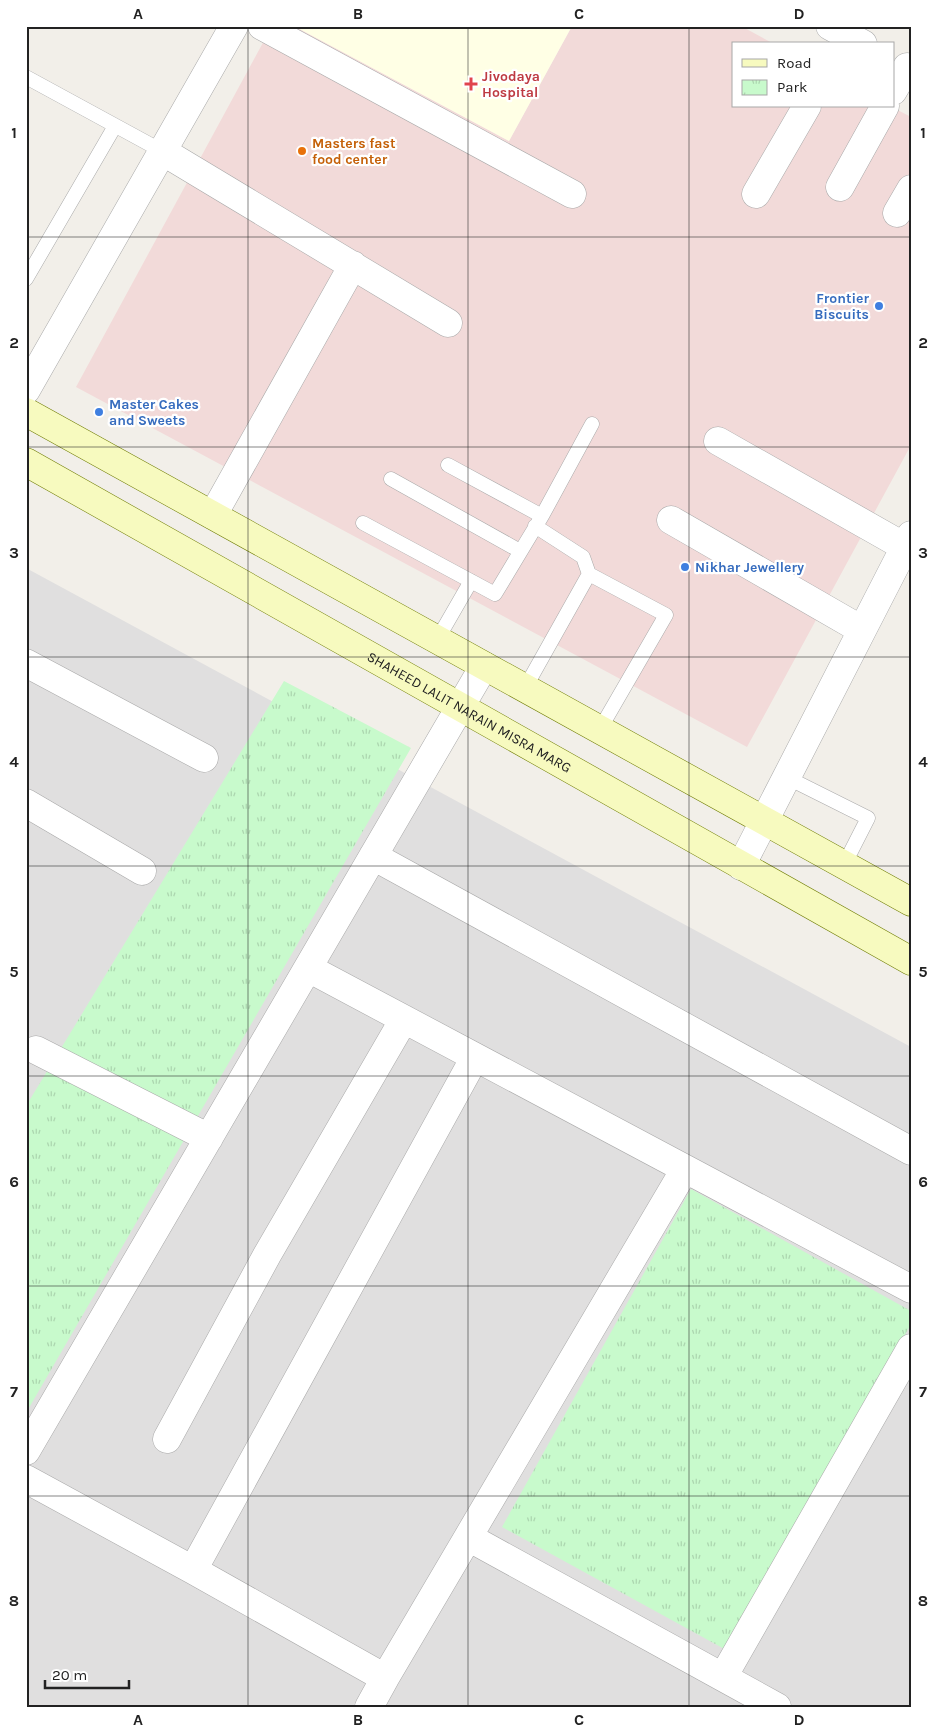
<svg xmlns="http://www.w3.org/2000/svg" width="937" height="1733" font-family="Karla,sans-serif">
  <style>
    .residential { fill: #e0dfdf }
    .commercial { fill: #f2dad9 }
    .education { fill: #ffffe5 }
    .park { fill: url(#park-tufts) }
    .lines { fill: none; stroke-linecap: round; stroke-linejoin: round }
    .lane-casing { stroke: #a9a9a9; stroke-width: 15 }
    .street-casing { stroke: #a9a9a9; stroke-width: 29 }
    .secondary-casing { stroke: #707d05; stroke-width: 29 }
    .lane { stroke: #fff; stroke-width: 14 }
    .street { stroke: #fff; stroke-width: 28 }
    .secondary { stroke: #f7fabf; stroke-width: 28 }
    .grid { fill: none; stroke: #222; stroke-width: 1; stroke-opacity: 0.55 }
    .health-dot { fill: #e0444e; stroke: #fff; stroke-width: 2 }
    .food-dot { fill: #e8710a; stroke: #fff; stroke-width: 2 }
    .shop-dot { fill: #3f7fe0; stroke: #fff; stroke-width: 2 }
    .labels { text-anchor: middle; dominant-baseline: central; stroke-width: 4.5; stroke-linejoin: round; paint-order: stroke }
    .health-label { font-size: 14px; font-weight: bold; fill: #be3a42; stroke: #fff; text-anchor: start }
    .food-label { font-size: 14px; font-weight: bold; fill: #c56008; stroke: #fff; text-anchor: start }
    .shop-label { font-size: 14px; font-weight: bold; fill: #366cbe; stroke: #fff; text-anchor: start }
    .street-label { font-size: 14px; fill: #222; stroke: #fff }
    .neatline { fill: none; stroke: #222; stroke-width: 2 }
    .grid-label { font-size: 16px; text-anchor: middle; font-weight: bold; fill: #222 }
  </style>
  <defs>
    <pattern id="park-tufts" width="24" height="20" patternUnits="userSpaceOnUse" patternTransform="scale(1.25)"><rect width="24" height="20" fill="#c8facc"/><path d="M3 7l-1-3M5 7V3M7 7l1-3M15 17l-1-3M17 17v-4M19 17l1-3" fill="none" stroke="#acd6af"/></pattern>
  </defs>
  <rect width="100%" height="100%" fill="#f2efe9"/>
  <path class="residential" d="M26 568 911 1047V1707H26Z"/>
  <path class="commercial" d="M272 26H294L509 141 572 26H741L774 44H733V106H890L911 117V445L747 747 76 387Z"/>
  <path class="education" d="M294 26H572L509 141Z"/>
  <path class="park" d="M284 681 411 748 26 1413V1106Z
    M691 1189 911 1311V1324L728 1651 502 1527Z"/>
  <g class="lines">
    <defs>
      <path id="lane" d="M26 77 162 151
        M26 279 115 126
        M448 465 542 516
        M391 479 520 551
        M363 523 495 594 542 516 592 424
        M535 526 583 557 589 574
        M437 640 471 581
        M525 688 589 574 666 615 600 729
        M786 777 868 818 844 865"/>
      <path id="street" d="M262 26 572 194
        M830 26 863 44
        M893 91 907 67
        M162 151 448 323
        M840 187 885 106
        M756 194 807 106
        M897 213 911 189
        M26 390 234 26
        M718 441 905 547
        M213 515 353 265
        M671 520 862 630
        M26 663 204 758
        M26 803 142 871
        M373 856 911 1151
        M741 866 911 535
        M308 968 911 1289
        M36 1050 209 1138
        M167 1439 267 1255 404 1019
        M26 1451 484 666
        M26 1479 193 1570 385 1678
        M468 1537 777 1707
        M193 1570 475 1057
        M723 1677 911 1348
        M369 1707 385 1678 685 1169"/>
      <g id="secondary">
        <path d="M26 412 911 902"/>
        <path id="s1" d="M26 462 911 961"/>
      </g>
    </defs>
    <use href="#lane" class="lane-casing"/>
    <use href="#street" class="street-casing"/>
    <use href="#secondary" class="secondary-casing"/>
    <use href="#lane" class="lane"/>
    <use href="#street" class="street"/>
    <use href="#secondary" class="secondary"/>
  </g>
  <path class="grid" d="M248 26V1707M468 26V1707M689 26V1707M26 237H911M26 447H911M26 657H911M26 866H911M26 1076H911M26 1286H911M26 1496H911"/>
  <path class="health-dot" d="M468.5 76.5h5v5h5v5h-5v5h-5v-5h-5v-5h5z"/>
  <circle class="food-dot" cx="302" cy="151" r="5"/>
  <g class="shop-dot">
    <circle cx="879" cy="306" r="5"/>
    <circle cx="99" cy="412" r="5"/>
    <circle cx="685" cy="567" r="5"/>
  </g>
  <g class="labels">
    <g class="health-label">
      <text x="482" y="76">Jivodaya<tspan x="482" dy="16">Hospital</tspan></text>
    </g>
    <g class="food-label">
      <text x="312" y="143">Masters fast<tspan x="312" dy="16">food center</tspan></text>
    </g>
    <g class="shop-label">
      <text x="869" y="298" text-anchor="end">Frontier<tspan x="869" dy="16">Biscuits</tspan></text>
      <text x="109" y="404">Master Cakes<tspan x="109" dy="16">and Sweets</tspan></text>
      <text x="695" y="567">Nikhar Jewellery</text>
    </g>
    <g class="street-label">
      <text stroke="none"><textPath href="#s1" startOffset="509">SHAHEED LALIT NARAIN MISRA MARG</textPath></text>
    </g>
  </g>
  <rect width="937" height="1733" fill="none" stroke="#ffffff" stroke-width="55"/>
  <rect x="732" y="42" width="162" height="65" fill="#ffffff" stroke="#a7a7a7"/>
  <rect x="742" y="59" width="25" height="8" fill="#f7fabf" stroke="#a7a7a7"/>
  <text x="777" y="68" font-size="15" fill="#222222">Road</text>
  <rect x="742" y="80" width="25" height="15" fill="url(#park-tufts)" stroke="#a7a7a7"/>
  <text x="777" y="92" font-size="15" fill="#222222">Park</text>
  <path d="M45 1680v8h84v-8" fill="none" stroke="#222222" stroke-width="2.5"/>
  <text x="52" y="1680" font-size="15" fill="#222222" stroke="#ffffff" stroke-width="4" paint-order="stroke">20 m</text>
  <rect x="28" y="28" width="882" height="1678" class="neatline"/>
  <g class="grid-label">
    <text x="138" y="19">A</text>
    <text x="358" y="19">B</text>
    <text x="579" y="19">C</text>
    <text x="799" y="19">D</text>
    <text x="14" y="138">1</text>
    <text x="923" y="138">1</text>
    <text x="14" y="348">2</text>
    <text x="923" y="348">2</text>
    <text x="14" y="558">3</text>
    <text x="923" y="558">3</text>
    <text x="14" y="767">4</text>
    <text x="923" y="767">4</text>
    <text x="14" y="977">5</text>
    <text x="923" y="977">5</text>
    <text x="14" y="1187">6</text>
    <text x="923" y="1187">6</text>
    <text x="14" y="1397">7</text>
    <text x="923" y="1397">7</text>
    <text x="14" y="1606">8</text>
    <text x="923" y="1606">8</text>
    <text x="138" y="1725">A</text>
    <text x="358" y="1725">B</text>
    <text x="579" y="1725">C</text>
    <text x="799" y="1725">D</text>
  </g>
</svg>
